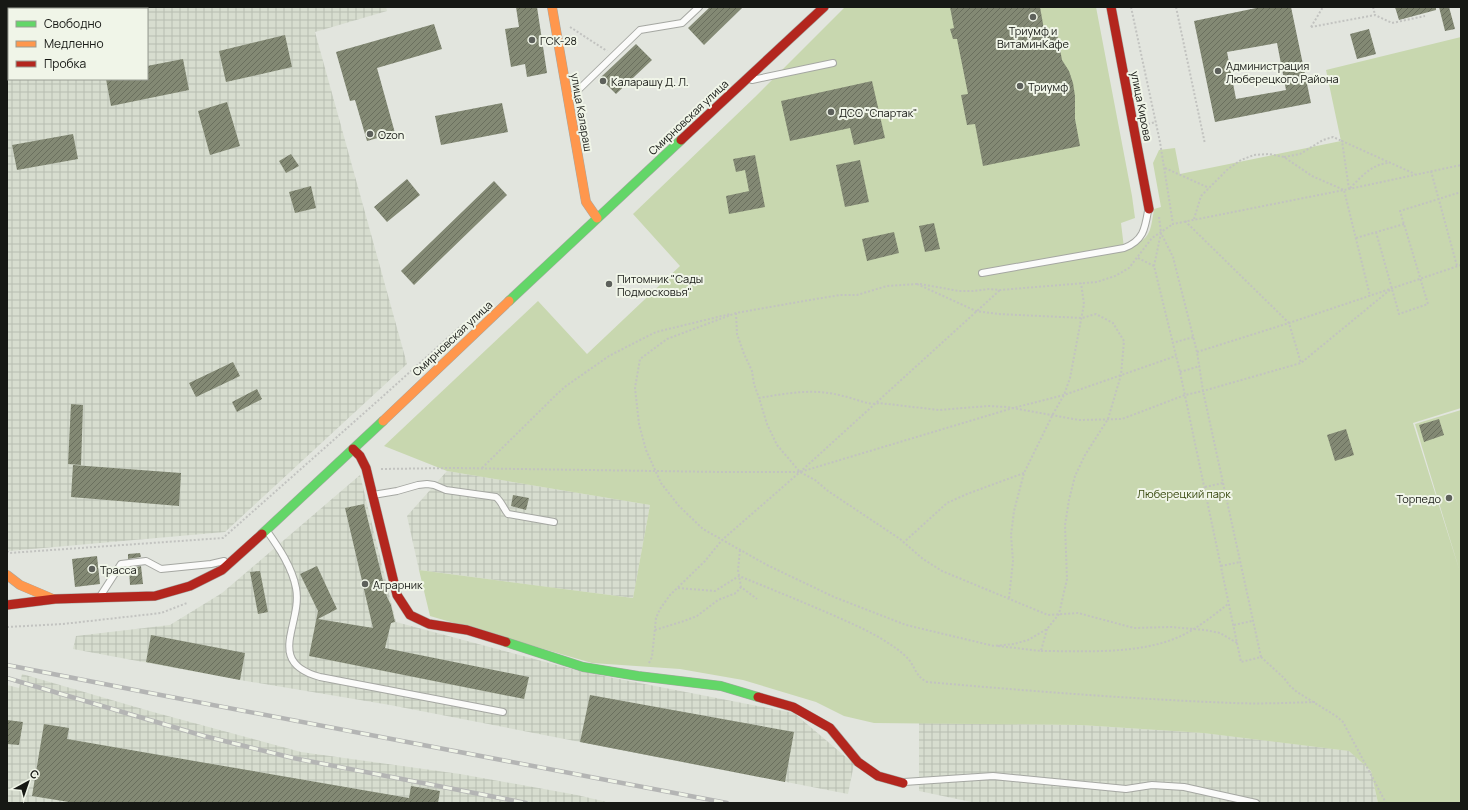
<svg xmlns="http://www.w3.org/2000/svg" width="1468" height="810" font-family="Manrope,sans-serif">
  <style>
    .industrial { fill: url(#industrial-grid); fill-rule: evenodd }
    .park { fill: #c8d7af }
    .building { fill: url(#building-hatch); fill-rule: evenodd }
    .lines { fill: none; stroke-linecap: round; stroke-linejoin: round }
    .lane-casing { stroke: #a5a7a2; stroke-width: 8 }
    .fast-casing { stroke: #a5a7a2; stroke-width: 10 }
    .slow-casing { stroke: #a5a7a2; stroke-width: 10 }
    .jam-casing { stroke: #a5a7a2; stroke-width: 10 }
    .path { stroke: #c2c3c0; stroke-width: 2; stroke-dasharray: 2 2; stroke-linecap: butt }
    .lane { stroke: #fbfbfa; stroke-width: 6 }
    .fast { stroke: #63d668; stroke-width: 9 }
    .slow { stroke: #ff974d; stroke-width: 9 }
    .jam { stroke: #b3261e; stroke-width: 9 }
    .rail-casing { stroke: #b4b5b4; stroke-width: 4.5 }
    .rail { stroke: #f0f5e8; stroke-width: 3; stroke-dasharray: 9; stroke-linecap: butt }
    .poi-dot { fill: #5d605b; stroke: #f0f5e8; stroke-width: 1.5 }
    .labels { text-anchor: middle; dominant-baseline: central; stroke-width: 4; stroke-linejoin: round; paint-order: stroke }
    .poi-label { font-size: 11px; fill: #161814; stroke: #f0f5e8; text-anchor: start }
    .street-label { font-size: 11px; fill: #161814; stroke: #f0f5e8 }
    .park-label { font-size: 11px; fill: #35460b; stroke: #f0f5e8 }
  </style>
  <defs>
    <pattern id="industrial-grid" width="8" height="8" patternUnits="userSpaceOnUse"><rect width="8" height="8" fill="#d7ddcf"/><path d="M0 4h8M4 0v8" fill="none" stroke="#b8bdb1"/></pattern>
    <pattern id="building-hatch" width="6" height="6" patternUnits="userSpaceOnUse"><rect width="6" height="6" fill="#838974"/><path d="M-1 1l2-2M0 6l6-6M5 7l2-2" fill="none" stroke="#6a6f5e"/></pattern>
  </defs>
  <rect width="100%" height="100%" fill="#e2e5de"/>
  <path class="industrial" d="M7 7H386L387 11 315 32 407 364 225 532 9 551 7 546ZM9 9H147V79H9Z
    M447 471 650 505 633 598 419 570 407 516Z
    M360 475 396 622 583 672 794 713 854 764 848 794 390 705 240 680 73 649 76 636 170 625 222 593Z
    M22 674 153 712 301 752 460 774 577 795 611 803H7V685L19 688Z
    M919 723 1081 725 1203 733 1350 751 1371 771 1378 803H976L919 791Z"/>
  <path class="park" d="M845 7H1096L1132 196 1135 218 1121 223 1124 248C1150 240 1150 235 1154 209L1161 207 1153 163 1159 150 1175 148 1180 174 1341 141 1326 70 1461 37V408L1413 423 1460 572 1415 424 1461 410V803H1378L1371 771 1349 751 1203 733 1081 725 874 723 844 716 816 702 743 680 680 669 592 663 430 616 419 570 633 598 650 505 447 471 384 446 538 301 587 354 680 266 633 214 755 97Z"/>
  <path class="building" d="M516 7H537L547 73 527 77 525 64 511 67 505 29 519 27Z
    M710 7H743L704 45 688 28Z
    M950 7H1040L1045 35 1057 33 1062 60 1069 71 1073 83 1075 96V119L1080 146 983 166 975 124 967 125 961 95 968 94 957 39H953L950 29 954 28Z
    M1261 7H1291L1311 103 1215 122 1194 21ZM1277 43 1286 90 1236 99 1227 52Z
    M1395 7H1436V10L1399 20Z
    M1439 7H1449L1455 29 1445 31Z
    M434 24 442 49 377 68 395 133 367 141 355 100 350 101 336 52Z
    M1369 29 1376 54 1357 59 1350 34Z
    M285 35 292 67 226 82 219 51Z
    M636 44 652 60 616 94 600 78Z
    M183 59 189 90 111 106 106 79H147V66Z
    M872 81 885 138 854 145 850 128 790 141 781 101Z
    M227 102 240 146 210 155 198 111Z
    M502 103 508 132 441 145 435 116Z
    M73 134 78 159 17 170 12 145Z
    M291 154 299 166 286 173 279 161Z
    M755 155 765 207 729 214 726 196 749 191 745 170 736 172 733 159Z
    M860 160 869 202 845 207 836 165Z
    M407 179 420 195 387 222 374 207Z
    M494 181 507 195 414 285 401 271Z
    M311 186 316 208 295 213 289 192Z
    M934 223 940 249 925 252 919 226Z
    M894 232 899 253 867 261 862 239Z
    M233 362 240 376 196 397 189 383Z
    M257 389 262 399 237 412 232 402Z
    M71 404 83 405 81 465 68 464Z
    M1439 419 1444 435 1424 442 1419 425Z
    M1346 429 1354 455 1335 461 1327 435Z
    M73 465 181 473 179 506 71 497Z
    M513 495 529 498 526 510 511 506Z
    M364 504 387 597 391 605 395 622 391 623 385 648 529 677 524 699 309 656 318 611 300 574 317 566 337 609 318 619 373 628 345 508Z
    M140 553 141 557 128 559V554Z
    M97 556 100 584 75 587 72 559Z
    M141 566 143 584 130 585 129 568Z
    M260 571 268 612 258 614 250 572Z
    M151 635 245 653 240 680 146 662Z
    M590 695 794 732 785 782 580 742Z
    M7 720 23 722 19 745 7 744Z
    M44 724 69 728 67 739 409 798 411 786 440 791 438 803H75L32 796Z"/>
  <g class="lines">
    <defs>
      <path id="lane" d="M67 7V9
        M752 80 833 63
        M571 97 640 30 682 23 699 7
        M982 273 1124 248C1143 241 1145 229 1148 211
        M373 495 397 491 418 485 427 484 434 485 446 490 496 497C502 502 503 508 508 514L554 522
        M267 531C279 548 292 567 296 588 303 624 264 662 320 677L503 712
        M101 595 121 564 146 561 161 569 211 564 224 561
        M904 782 993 776 1126 789 1152 785 1184 787 1256 803"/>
      <path id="fast" d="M509 301 681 140
        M262 534 383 421
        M506 642 583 667 638 676 721 686 758 697"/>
      <path id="slow" d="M552 7 586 202 597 218
        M383 421 509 301
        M7 575 20 585 53 599"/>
      <path id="jam" d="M1111 7 1149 209
        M681 140 824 7
        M353 449 360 456 366 468 397 595 410 615 429 624 467 630 506 642
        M7 605 55 599 155 596 190 586 222 570 262 534
        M758 697 793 707 830 728 858 762 878 776 903 783"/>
    </defs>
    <use href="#lane" class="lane-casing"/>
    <use href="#fast" class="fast-casing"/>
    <use href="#slow" class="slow-casing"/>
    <use href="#jam" class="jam-casing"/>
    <path class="path" d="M1131 7 1160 142 1173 224 1349 189 1461 165
      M1176 7 1205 144
      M1373 7 1375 15
      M570 27 607 51
      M1311 27 1375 15 1392 23 1425 16
      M1311 27 1323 7
      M1148 124 1156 122
      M1284 157 1300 154 1323 140 1333 137 1342 141
      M1165 168 1209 188
      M1431 171 1457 266
      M1350 188C1362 176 1372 164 1389 163
      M1349 189 1342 141 1415 174
      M1159 217 1161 233 1154 266 1180 372 1241 662 1261 657 1203 391 1197 352 1173 257 1161 233
      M1194 219 1201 196 1228 169 1241 160 1254 155 1269 154 1284 157 1312 176 1344 190 1370 296
      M1185 221 1289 323 1301 363
      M1376 232 1399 314 1428 304 1400 211 1461 192
      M1356 238 1404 224
      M1138 258 1154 266
      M917 284 976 311 998 314 1082 318 1096 314 1113 323 1124 341 1121 375 1108 419 1085 455 1075 476 1069 500 1065 525 1067 579 1059 614 1047 629 1028 640 1014 644 994 646 906 625 834 597 767 565 703 529 679 506 661 483 646 450 639 424 635 388 640 359 667 339 736 313 804 301 840 295H857L887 286Z
      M920 284 959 291H973L989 289 1000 290 1097 282 1115 276 1129 268 1152 238 1173 224
      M736 313 737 334 744 354 752 371 754 384 759 398
      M1172 343 1194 337
      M1197 352 1289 323 1461 265
      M1180 372 1200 366
      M482 468 557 394 566 386 609 356 640 340 656 332 730 314
      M381 469 453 468 722 472H800L1013 408 1064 395 1176 356
      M1205 487 1223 483
      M903 543 947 503 967 494 1024 473
      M740 550 738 570 741 587 757 599
      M7 551 9 553 223 538 381 398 462 325
      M1221 566 1240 562
      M678 588 715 591 739 576C771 589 803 602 835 616 855 625 876 634 894 647 900 651 906 656 910 661 916 670 917 677 927 682 1029 691 1131 699 1233 703 1260 704 1287 703 1315 702
      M1009 598 1013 561 1011 535 1014 511 1024 473 1053 414 1064 395 1070 378 1084 304 1081 283
      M1234 625 1252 621
      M7 627 63 624 161 613 187 603
      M655 630 684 621 697 616 718 600 736 593 741 587
      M1237 643 1220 633 1205 630 1171 627 1134 628 1078 613 1048 615 942 571 923 559 900 539 828 491 815 480 800 472 777 445 767 424 759 398C788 393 815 388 843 396 854 398 869 406 879 403L939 410 988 406 1007 407 1079 420 1122 419 1185 395 1203 391 1301 363 1391 289
      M998 646 1041 651 1047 629
      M1041 651C1086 651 1142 655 1183 635 1199 627 1214 615 1228 604
      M1261 657 1284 678 1290 686 1297 692 1336 716 1343 722 1386 803
      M649 663 652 657 656 618 660 609 670 595 705 561 722 540 800 472 1000 290"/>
    <use href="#lane" class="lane"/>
    <use href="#fast" class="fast"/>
    <use href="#slow" class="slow"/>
    <use href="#jam" class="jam"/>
    <defs>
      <path id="rail" d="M7 665 145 692 727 803
        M7 678 204 736 293 758 526 803"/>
    </defs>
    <use href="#rail" class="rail-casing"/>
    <use href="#rail" class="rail"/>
  </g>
  <g class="poi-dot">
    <circle cx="1033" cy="17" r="4"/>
    <circle cx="532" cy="40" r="4"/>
    <circle cx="1218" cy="71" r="4"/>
    <circle cx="603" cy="81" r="4"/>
    <circle cx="1020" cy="86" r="4"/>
    <circle cx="831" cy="112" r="4"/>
    <circle cx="370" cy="134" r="4"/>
    <circle cx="609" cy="284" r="4"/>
    <circle cx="1449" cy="498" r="4"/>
    <circle cx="92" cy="569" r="4"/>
    <circle cx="365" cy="584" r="4"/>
  </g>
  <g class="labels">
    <g class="poi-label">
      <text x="1033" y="30" text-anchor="middle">Триумф и<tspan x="1033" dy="13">ВитаминКафе</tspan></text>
      <text x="540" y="40">ГСК-28</text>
      <text x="1226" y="65">Администрация<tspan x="1226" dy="13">Люберецкого Района</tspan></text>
      <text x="611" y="81">Каларашу Д. Л.</text>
      <text x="1028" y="86">Триумф</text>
      <text x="839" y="112">ДСО "Спартак"</text>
      <text x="378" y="134">Ozon</text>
      <text x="617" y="278">Питомник "Сады<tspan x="617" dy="13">Подмосковья"</tspan></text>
      <text x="1441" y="498" text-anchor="end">Торпедо</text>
      <text x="100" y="569">Трасса</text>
      <text x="373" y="584">Аграрник</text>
    </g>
    <g class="street-label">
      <text transform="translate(1142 106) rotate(79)">улица Кирова</text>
      <text transform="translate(582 112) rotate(80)">улица Калараш</text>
      <text transform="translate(688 117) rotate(-43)">Смирновская улица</text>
      <text transform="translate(452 338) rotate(-43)">Смирновская улица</text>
    </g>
    <g class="park-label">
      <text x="1184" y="493">Люберецкий парк</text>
    </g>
  </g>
  <rect width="1468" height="810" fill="none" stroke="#161814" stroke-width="16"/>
  <rect x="8" y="8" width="140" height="72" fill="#f0f5e8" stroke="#999d93"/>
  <rect x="16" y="21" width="20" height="6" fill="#63d668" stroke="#999d93"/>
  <text x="44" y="28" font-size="12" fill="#161814">Свободно</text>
  <rect x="16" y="41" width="20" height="6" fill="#ff974d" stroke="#999d93"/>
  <text x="44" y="48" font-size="12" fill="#161814">Медленно</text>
  <rect x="16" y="61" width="20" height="6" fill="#b3261e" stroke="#999d93"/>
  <text x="44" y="68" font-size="12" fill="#161814">Пробка</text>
  <g transform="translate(28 782) rotate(40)" stroke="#f0f5e8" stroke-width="3" paint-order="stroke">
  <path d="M0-3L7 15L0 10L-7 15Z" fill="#161814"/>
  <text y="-6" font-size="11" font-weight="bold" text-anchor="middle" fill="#161814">С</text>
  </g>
</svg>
